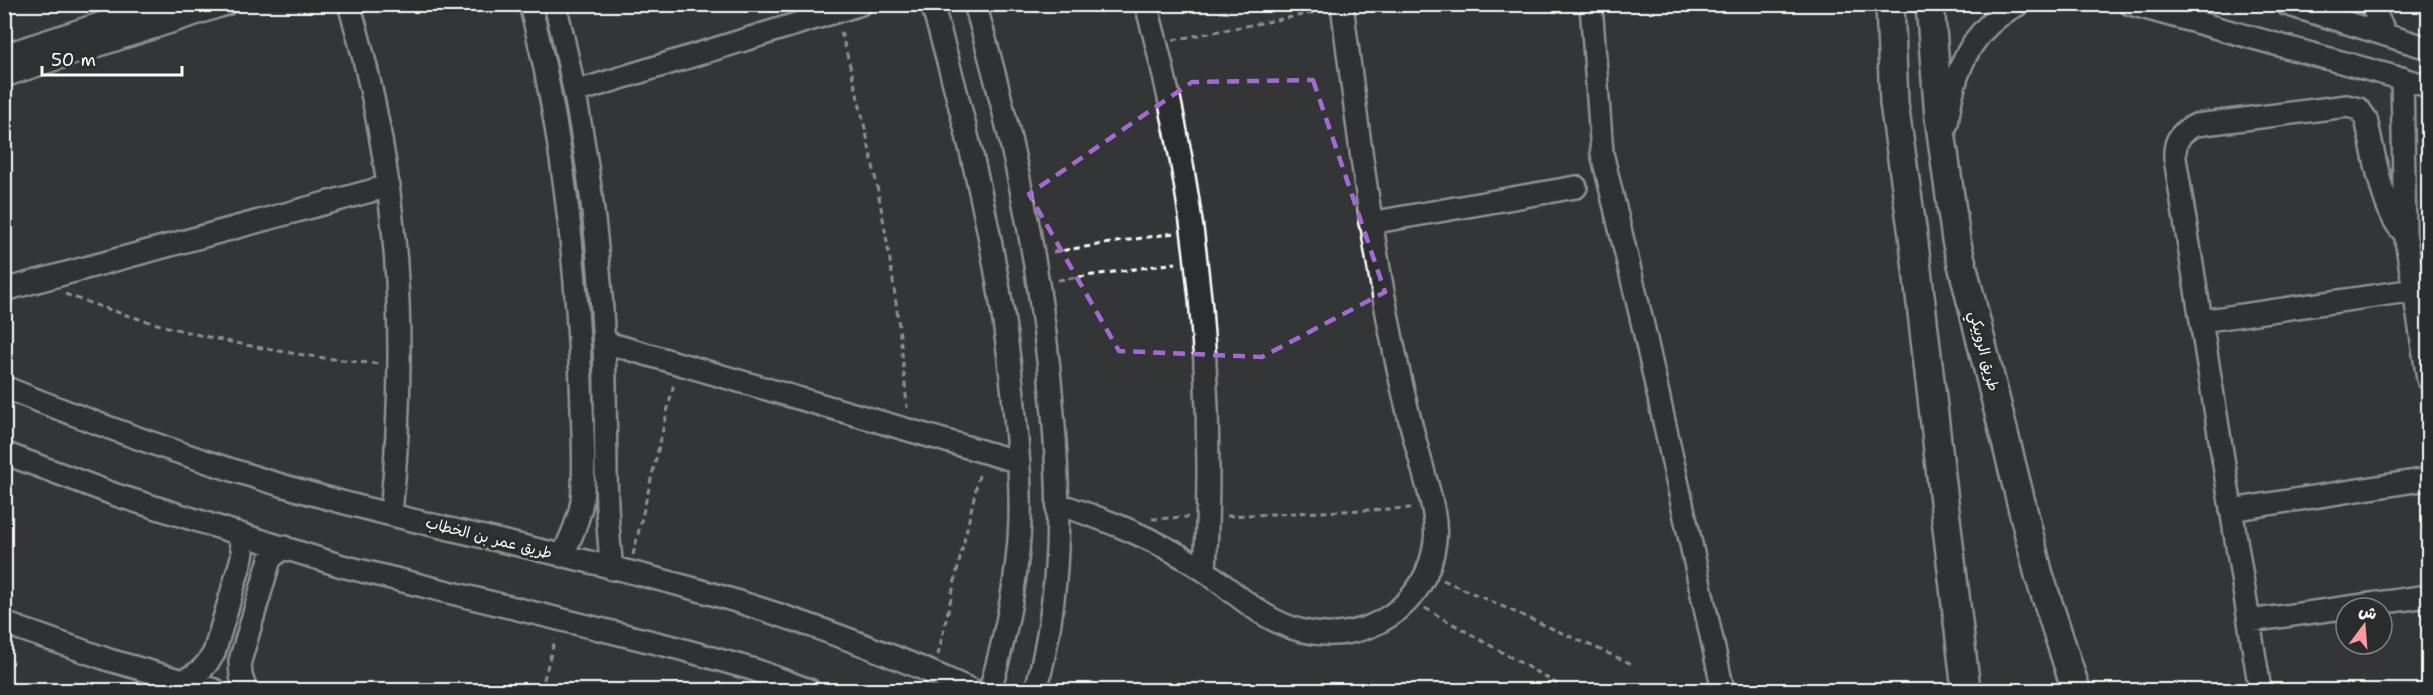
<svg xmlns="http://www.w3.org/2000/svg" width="2433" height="695" font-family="'Shantell Sans','Playpen Sans Arabic',sans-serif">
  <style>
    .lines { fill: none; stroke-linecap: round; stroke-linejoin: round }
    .minor-casing { stroke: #fff; stroke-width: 26 }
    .major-casing { stroke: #fff; stroke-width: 32 }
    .path { stroke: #fff; stroke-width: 3; stroke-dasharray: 6 4.5; stroke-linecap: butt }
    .minor { stroke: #2a2d2e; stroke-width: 21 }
    .major { stroke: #2a2d2e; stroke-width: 27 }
    .marked { fill: none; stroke: #a36bd2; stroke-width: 4.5; stroke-dasharray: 12 8; stroke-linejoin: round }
    .labels { text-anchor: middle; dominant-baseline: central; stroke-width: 6; stroke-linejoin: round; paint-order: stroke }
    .street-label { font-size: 15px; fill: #fff; stroke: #2a2d2e }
  </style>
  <rect width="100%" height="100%" fill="#333536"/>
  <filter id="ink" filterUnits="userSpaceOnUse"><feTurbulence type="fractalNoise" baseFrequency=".0167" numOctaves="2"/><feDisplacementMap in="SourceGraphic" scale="12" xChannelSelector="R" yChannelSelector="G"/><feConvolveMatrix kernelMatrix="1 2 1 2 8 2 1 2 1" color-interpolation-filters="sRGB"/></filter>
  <g filter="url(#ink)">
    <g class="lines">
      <defs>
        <path id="minor" d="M349 4C400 174 408 339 391 514
          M530 4C562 127 576 256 581 382 582 421 586 462 582 501 579 520 571 538 562 556
          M555 4C583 116 599 231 604 346 607 420 603 495 612 569
          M932 4C969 133 1000 262 1013 395 1017 437 1021 479 1020 521 1018 579 1006 635 990 690
          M975 4C1013 135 1041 266 1052 402 1061 503 1062 591 1036 690
          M1146 4C1197 190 1216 379 1205 571
          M1591 4 1602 153 1642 321 1723 690
          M2130 4 2428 86
          M2286 4 2428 48
          M2371 4 2386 35
          M4 55 161 4
          M4 76 226 4
          M2402 78 2405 233 2428 379
          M575 92 861 4
          M1947 124C1953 73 1970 28 2019 4
          M1370 223 1576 187
          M4 290 389 186
          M2201 321 2415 290
          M604 342 1019 462
          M4 387C98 425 192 459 288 487 427 528 570 553 709 593 799 619 887 652 972 690
          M4 453 116 495 342 566 677 648 755 670 809 690
          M1058 504C1110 521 1159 540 1205 571 1236 593 1264 622 1303 631 1365 646 1428 606 1435 541 1438 515 1427 487 1421 462 1412 430 1404 397 1397 364 1372 245 1357 125 1342 4
          M2231 510 2428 479
          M2249 621 2428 596
          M4 623 109 660 215 690
          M181 681C197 675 205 668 214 653L241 561 243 552 238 533
          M246 690 241 676 240 661 270 559 284 547
          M2260 690 2175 158C2174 141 2180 132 2196 125L2347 106 2359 109 2366 119C2373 147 2383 218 2405 233"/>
        <path id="major" d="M1890 4 1894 103 1913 235 1966 690
          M1930 4 1939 117 1956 240 2039 575 2076 690"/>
      </defs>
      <use href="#minor" class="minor-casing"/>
      <use href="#major" class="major-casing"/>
      <path class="path" d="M841 32C875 156 897 280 907 408
        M1173 40 1323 11
        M1053 252 1174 233
        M1058 280 1176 263
        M65 294C166 332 271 354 379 364
        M1227 516 1413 508
        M1152 519 1188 517
        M633 555 674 383
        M1443 580 1632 664
        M1425 608 1568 690
        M938 655 980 471
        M541 690 555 639"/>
      <use href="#minor" class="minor"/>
      <use href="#major" class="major"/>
    </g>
  </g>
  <path d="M0 0H2433V695H0ZM1313 80 1385 292 1262 357 1119 351 1029 194 1192 82Z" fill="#333536" fill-opacity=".55" fill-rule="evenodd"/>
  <path class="marked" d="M1313 80 1385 292 1262 357 1119 351 1029 194 1192 82Z"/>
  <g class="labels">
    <g class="street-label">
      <text transform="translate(1984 351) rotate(76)">طريق الروبيكي</text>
      <text transform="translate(489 538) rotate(14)">طريق عمر بن الخطاب</text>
    </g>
  </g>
  <rect width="2433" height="695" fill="none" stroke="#2a2d2e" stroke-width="24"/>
  <rect x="12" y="12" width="2409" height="671" fill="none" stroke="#fff" stroke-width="2" filter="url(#ink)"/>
  <g transform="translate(2364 626) rotate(16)"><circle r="28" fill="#2a2d2e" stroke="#7f8182" stroke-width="1.5"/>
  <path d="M0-4.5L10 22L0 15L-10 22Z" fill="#ff9aa2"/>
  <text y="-9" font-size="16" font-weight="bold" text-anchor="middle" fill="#ffffff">ش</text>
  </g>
  <path d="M42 66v9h140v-9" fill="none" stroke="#ffffff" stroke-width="3"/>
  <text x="51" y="66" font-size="18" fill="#ffffff" stroke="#2a2d2e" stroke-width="4.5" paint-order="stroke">50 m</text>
</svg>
